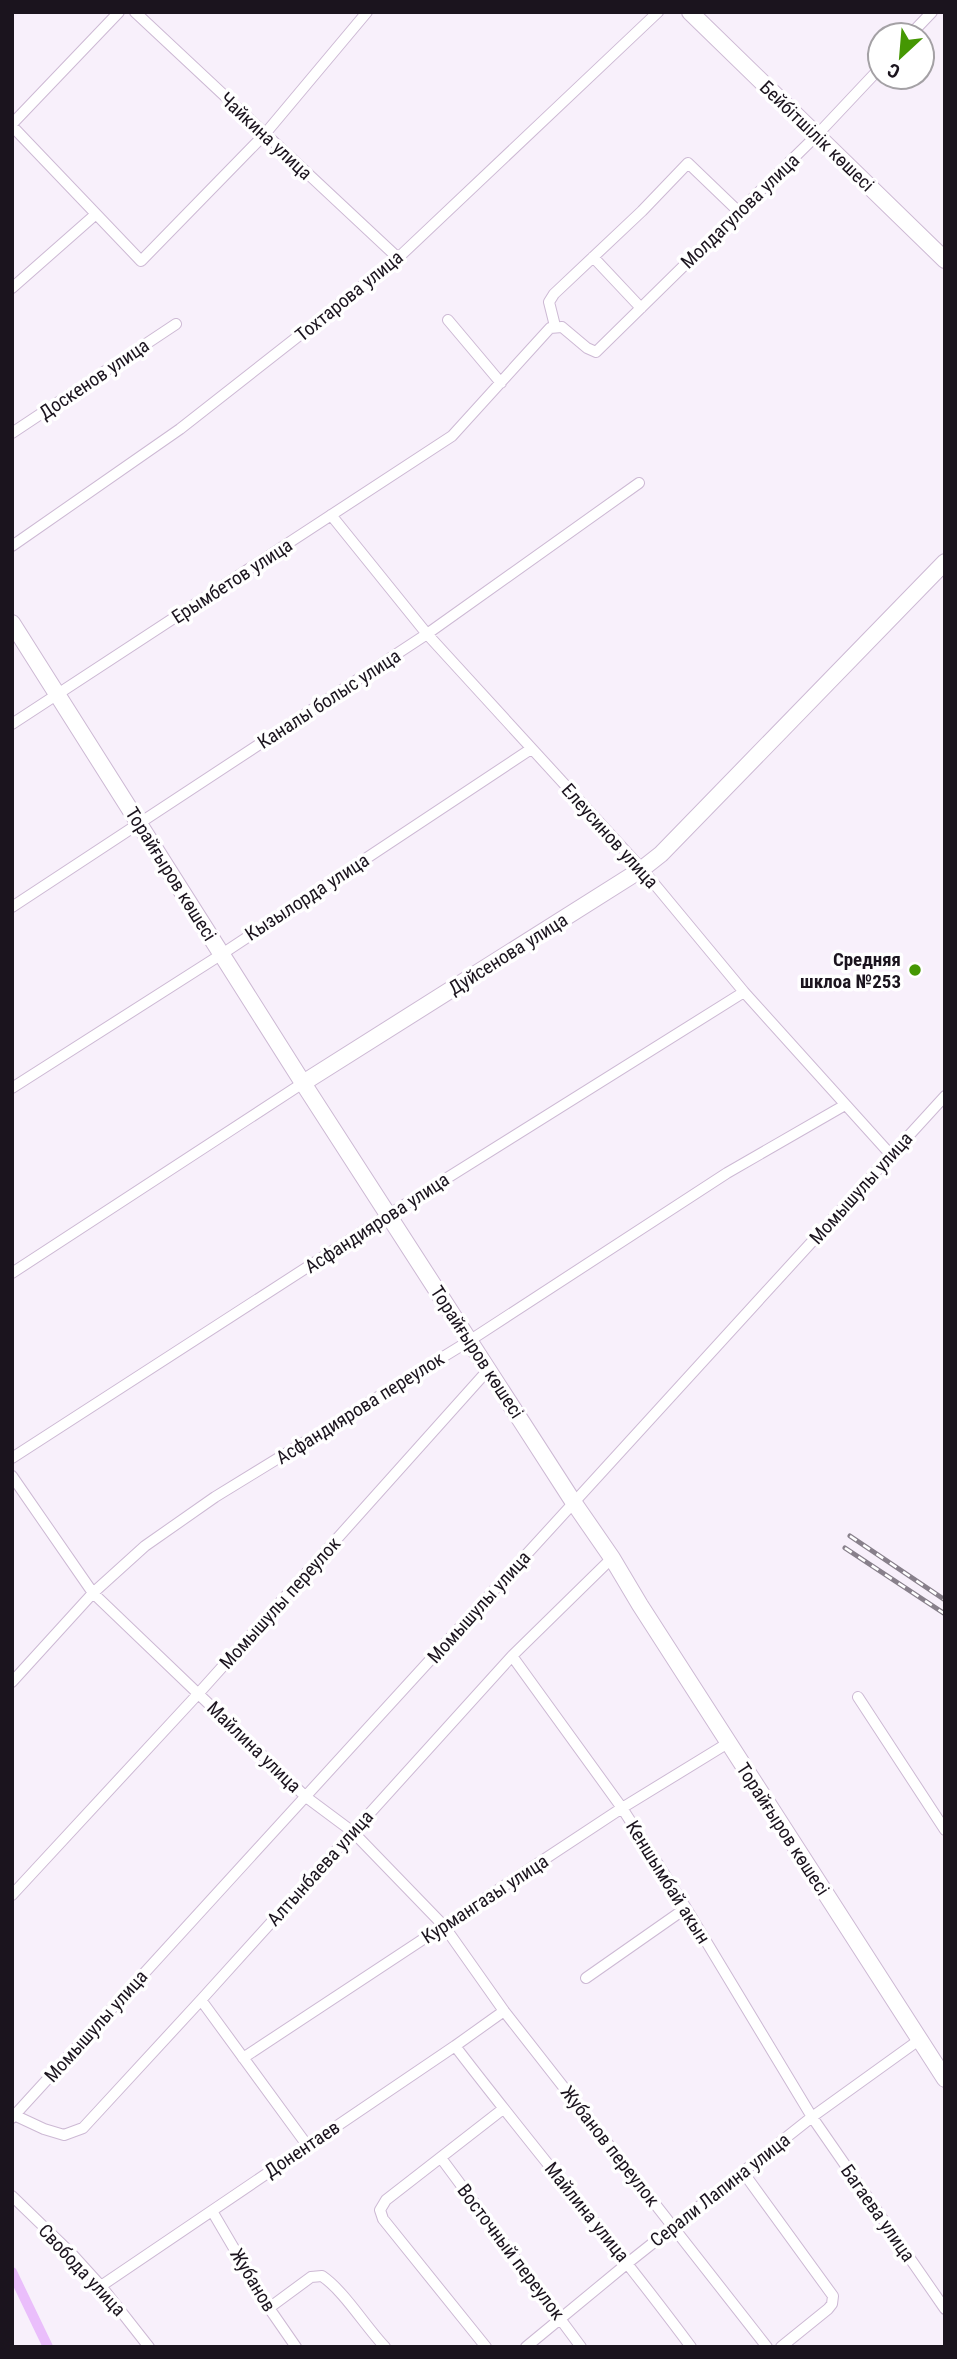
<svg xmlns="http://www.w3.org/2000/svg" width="957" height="2359" font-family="'Roboto Condensed',sans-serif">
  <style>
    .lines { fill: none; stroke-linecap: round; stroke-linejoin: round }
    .canal { stroke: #eabefb; stroke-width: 10 }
    .street-casing { stroke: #cdb9d4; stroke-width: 12 }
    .secondary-casing { stroke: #cdb9d4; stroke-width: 18 }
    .street { stroke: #fff; stroke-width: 10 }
    .secondary { stroke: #fff; stroke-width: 16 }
    .rail-casing { stroke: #88808b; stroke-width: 5 }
    .rail { stroke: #fff; stroke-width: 2.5; stroke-dasharray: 8; stroke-linecap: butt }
    .poi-dot { fill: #459703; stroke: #fff; stroke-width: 2.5 }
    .labels { text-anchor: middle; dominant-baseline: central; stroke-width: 7; stroke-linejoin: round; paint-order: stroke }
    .street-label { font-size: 19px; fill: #1b141e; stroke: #fff }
    .poi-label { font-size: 19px; font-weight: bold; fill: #1b141e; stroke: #fff; text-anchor: end }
  </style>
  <rect width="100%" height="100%" fill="#f8f0fb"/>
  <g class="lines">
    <path class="canal" d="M12 2272 48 2347"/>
    <defs>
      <path id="street" d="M135 12 398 258
        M910 35 932 12
        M12 124 119 12
        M12 126 141 261 264 135 367 12
        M593 257 641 308
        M12 288 96 214
        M448 320 501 383
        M555 326 549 302 554 294 642 211 688 163 739 212
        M12 433 176 324
        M331 515 427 634 642 869 744 992 891 1155
        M12 546 180 429 398 258 658 12
        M12 724 452 436 550 328 562 327 587 348 596 352 816 136 880 68
        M12 907 427 634 639 483
        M12 1088 222 954 531 749
        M12 1273 303 1083
        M12 1458 388 1215 744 992
        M12 1476 93 1593 306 1797 353 1832 444 1926 504 2011 767 2347
        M512 1656 622 1808 686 1908 812 2117 945 2309
        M12 1682 93 1593 145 1546 215 1497 469 1341 727 1173 845 1105
        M858 1697 945 1830
        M12 1895 198 1694 488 1370
        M586 1978 686 1908
        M201 2000 307 2145
        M455 2046C532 2147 615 2244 691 2347
        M243 2058 622 1808 728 1743
        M14 2115 44 2129 64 2135 83 2128 201 2000 512 1656 612 1558
        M12 2118 945 1096
        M441 2158 581 2347
        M743 2172 833 2296 832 2304 828 2309 781 2347
        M12 2196 72 2254 101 2286 149 2347
        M212 2211 269 2308 296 2347
        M101 2286 455 2046 504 2011
        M269 2308 311 2277 322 2276C344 2291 365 2326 385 2347
        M486 2347 383 2219 380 2210 386 2200 503 2109
        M526 2347 629 2262 812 2117 919 2040"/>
      <path id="secondary" d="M690 12 945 260
        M12 623 303 1083 574 1503 612 1558 640 1605 945 2079
        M303 1083 642 869 661 854 945 562"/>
    </defs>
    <use href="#street" class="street-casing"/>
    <use href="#secondary" class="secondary-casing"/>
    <use href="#street" class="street"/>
    <use href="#secondary" class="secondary"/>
    <defs>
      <path id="rail" d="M850 1536 945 1600
        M845 1548 945 1614"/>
    </defs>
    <use href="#rail" class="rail-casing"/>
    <use href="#rail" class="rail"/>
  </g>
  <circle class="poi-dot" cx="915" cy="970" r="7"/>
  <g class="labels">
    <g class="street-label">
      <text transform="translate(266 136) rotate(43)">Чайкина улица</text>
      <text transform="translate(817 136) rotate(44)">Бейбітшілік көшесі</text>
      <text transform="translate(740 211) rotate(-44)">Молдагулова улица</text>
      <text transform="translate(349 296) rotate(-39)">Тохтарова улица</text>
      <text transform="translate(94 379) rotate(-34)">Доскенов улица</text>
      <text transform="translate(232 581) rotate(-33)">Ерымбетов улица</text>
      <text transform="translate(329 699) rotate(-33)">Каналы болыс улица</text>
      <text transform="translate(610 836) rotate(48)">Елеусинов улица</text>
      <text transform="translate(171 874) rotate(58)">Торайғыров көшесі</text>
      <text transform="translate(307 897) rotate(-33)">Кызылорда улица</text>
      <text transform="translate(508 954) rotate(-32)">Дуйсенова улица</text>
      <text transform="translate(861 1188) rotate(-48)">Момышулы улица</text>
      <text transform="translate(377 1223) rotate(-33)">Асфандиярова улица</text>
      <text transform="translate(477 1352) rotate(57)">Торайғыров көшесі</text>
      <text transform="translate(360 1408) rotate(-32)">Асфандиярова переулок</text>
      <text transform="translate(280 1603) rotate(-48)">Момышулы переулок</text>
      <text transform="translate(479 1607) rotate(-48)">Момышулы улица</text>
      <text transform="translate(254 1747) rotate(44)">Майлина улица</text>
      <text transform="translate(783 1829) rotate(57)">Торайғыров көшесі</text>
      <text transform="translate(320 1868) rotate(-48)">Алтынбаева улица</text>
      <text transform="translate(668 1882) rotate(58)">Кеншымбай акын</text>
      <text transform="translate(485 1899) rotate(-33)">Курмангазы улица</text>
      <text transform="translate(96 2026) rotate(-48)">Момышулы улица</text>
      <text transform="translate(610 2146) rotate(52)">Жубанов переулок</text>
      <text transform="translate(302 2149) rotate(-34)">Донентаев</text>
      <text transform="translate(720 2190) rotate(-38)">Серали Лапина улица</text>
      <text transform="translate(587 2212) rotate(51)">Майлина улица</text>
      <text transform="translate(878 2213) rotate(55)">Багаева улица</text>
      <text transform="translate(511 2252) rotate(53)">Восточный переулок</text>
      <text transform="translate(82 2270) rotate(47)">Свобода улица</text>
      <text transform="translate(253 2280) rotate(59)">Жубанов</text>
    </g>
    <g class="poi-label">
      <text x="901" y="959">Средняя<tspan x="901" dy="22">шклоа №253</tspan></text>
    </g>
  </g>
  <rect width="957" height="2359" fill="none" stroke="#1b141e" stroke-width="28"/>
  <g transform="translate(901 56) rotate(206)"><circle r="33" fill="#ffffff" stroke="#a4a1a5" stroke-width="2"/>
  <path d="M0-5L12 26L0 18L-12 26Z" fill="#459703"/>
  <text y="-10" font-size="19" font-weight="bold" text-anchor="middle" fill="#1b141e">С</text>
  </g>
</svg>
